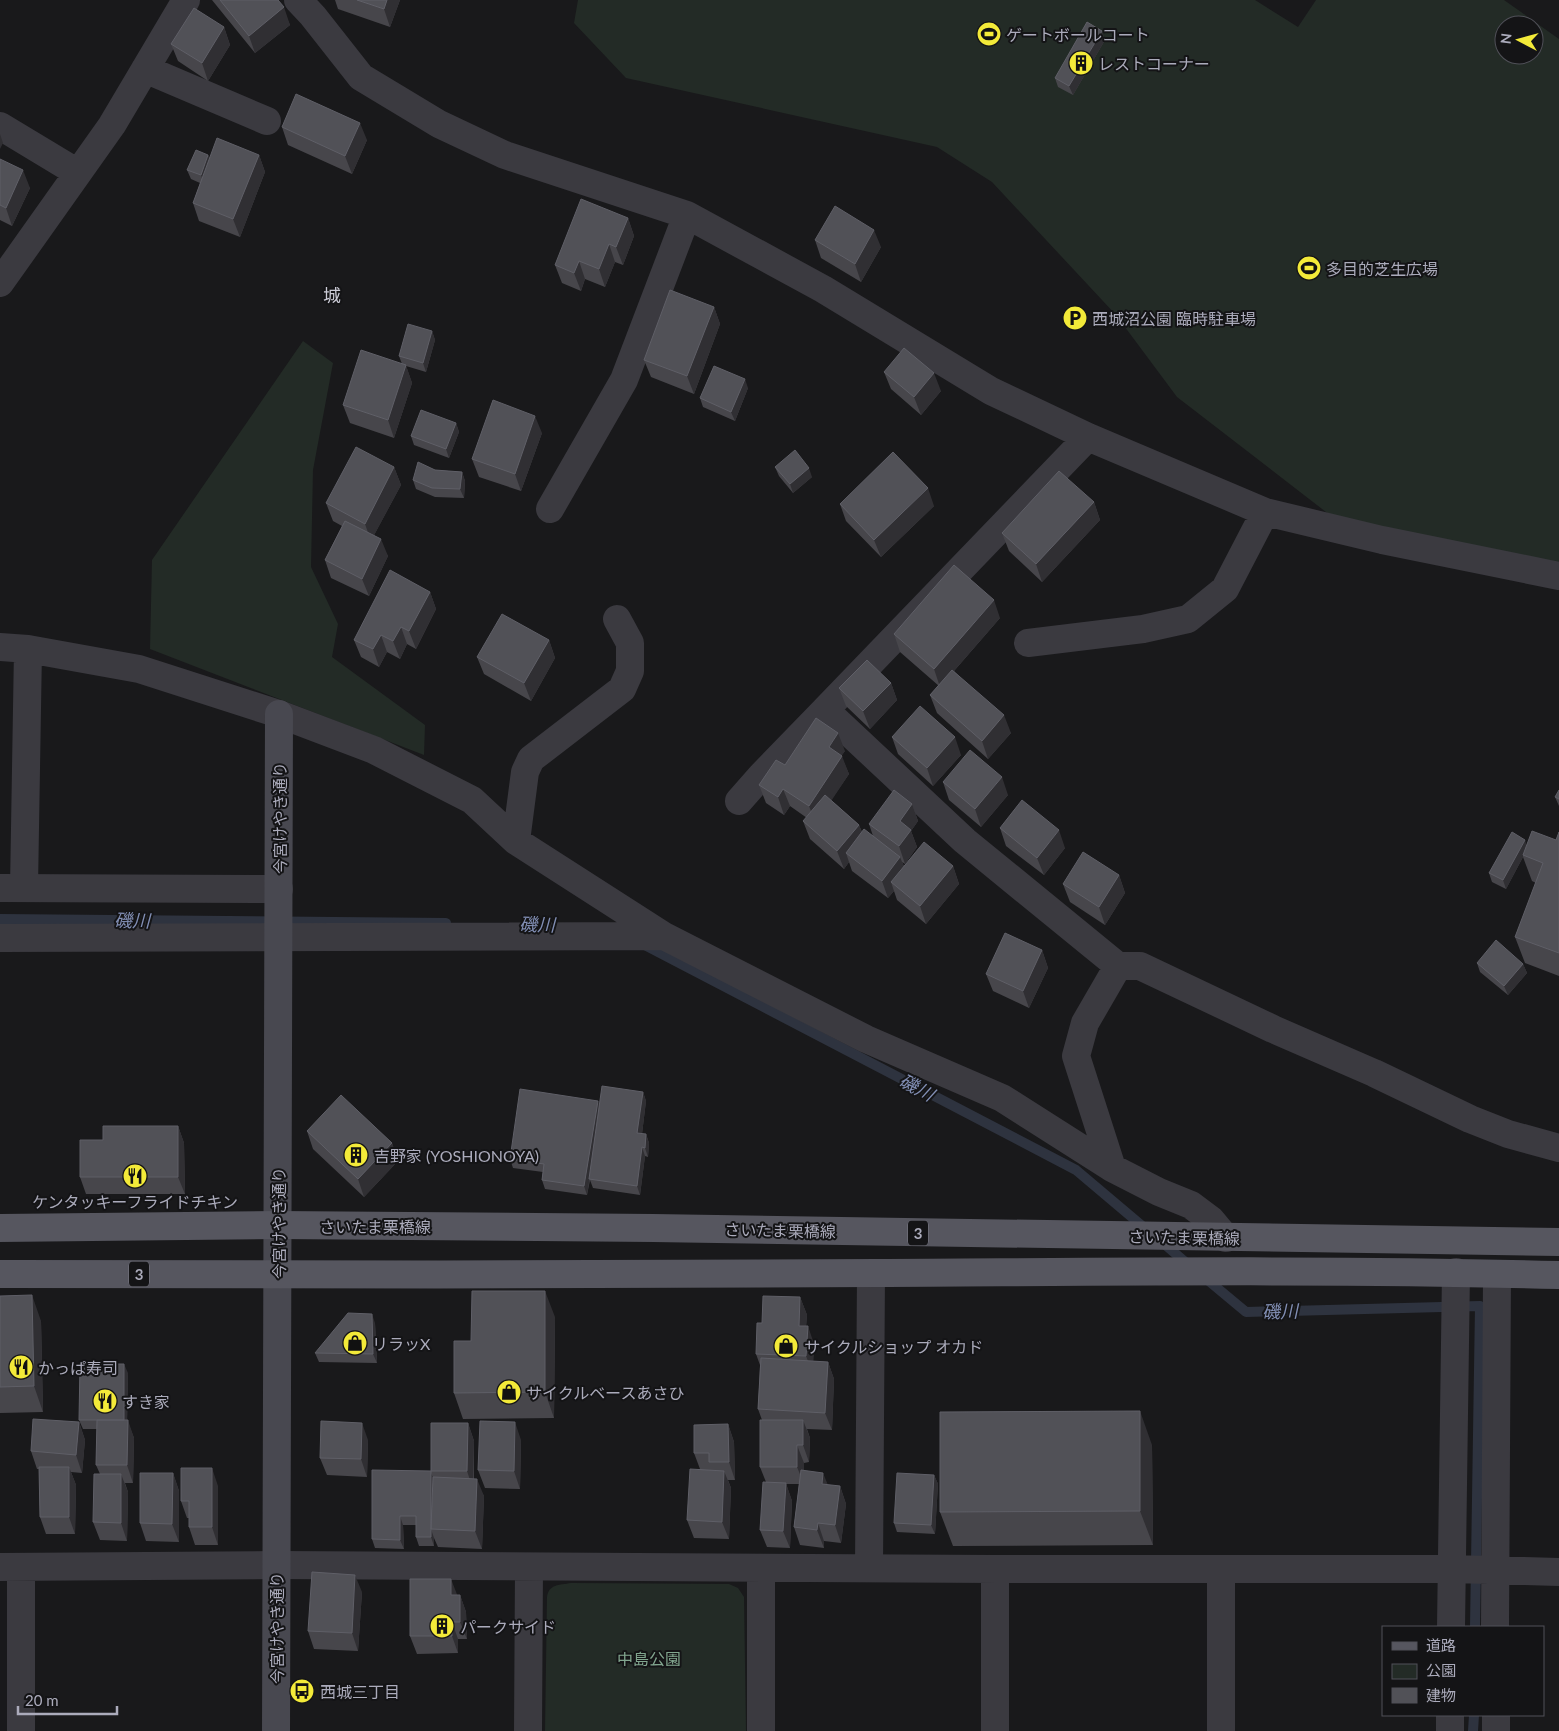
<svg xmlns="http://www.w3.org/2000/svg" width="1559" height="1731" font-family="Lato,'Noto Sans JP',sans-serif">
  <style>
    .green { fill: #232b26; fill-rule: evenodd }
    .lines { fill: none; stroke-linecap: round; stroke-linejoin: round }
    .stream { stroke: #2e333f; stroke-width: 10 }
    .street { stroke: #3b3a40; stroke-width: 28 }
    .secondary { stroke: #484850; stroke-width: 28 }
    .primary { stroke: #56565f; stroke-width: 28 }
    .wall { fill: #47464b }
    .shaded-wall { fill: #302f33 }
    .building { fill: #515157; stroke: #5f5f67 }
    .labels { text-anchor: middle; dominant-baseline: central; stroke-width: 4; stroke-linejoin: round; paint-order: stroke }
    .shield { fill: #141416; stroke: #7e7e8a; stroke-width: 1 }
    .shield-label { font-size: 15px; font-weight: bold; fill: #ababbb }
    .poi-label { font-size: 16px; fill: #ababbb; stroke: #141416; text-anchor: start }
    .street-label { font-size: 16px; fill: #ababbb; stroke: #141416 }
    .park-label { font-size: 16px; fill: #82a68f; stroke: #141416 }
    .neighbourhood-label { font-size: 18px; fill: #ccccd7; stroke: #141416 }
    .water-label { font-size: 18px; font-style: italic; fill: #828fb5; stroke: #141416 }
  </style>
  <rect width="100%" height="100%" fill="#19191b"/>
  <path class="green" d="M578 0H1255L1298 27 1316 0H1504L1559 39V564L1335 519 1177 397 1116 315 992 182 937 147 626 78 574 23ZM1504 25H1534V55H1504Z
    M303 341 333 363 313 470 311 567 338 624 332 657 425 725 424 755 150 649 152 560Z
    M571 1583 729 1584 738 1588 744 1597 746 1731H545L547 1597C549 1584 559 1585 571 1583Z"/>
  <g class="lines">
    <path class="stream" d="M0 919 446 923
      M641 943 1076 1170 1147 1230
      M1162 1242 1191 1267
      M1204 1277 1246 1312 1480 1306 1475 1627
      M1473 1731 1474 1715"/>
    <path class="street" d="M298 0 313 16 361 77 439 124 505 155 687 215 823 289 991 391 1088 437 1265 512 1382 540 1559 576
      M145 69 267 121
      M0 126 78 173
      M0 283 112 125 186 0
      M1088 437 825 710 965 841 1118 966 1085 1023 1076 1056 1112 1168
      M550 509 624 380 687 215
      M1028 643 1143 629 1188 619 1225 589 1265 512
      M0 647 28 649 139 669 279 714 374 750 472 800 516 841 664 936 866 1039 1002 1098 1112 1168 1159 1192 1191 1205 1211 1220 1226 1238
      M739 801 761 776 825 710
      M516 841 525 772 531 759 622 689 630 671V643L617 619
      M0 888 279 889
      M24 888 28 649
      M0 938 664 936
      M1118 966H1140L1273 1029 1374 1073 1470 1119 1508 1134 1559 1148
      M0 1567 276 1565 995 1569H1451L1559 1572
      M21 1567V1731
      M869 1568 871 1273
      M995 1569V1731
      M1451 1627 1456 1272
      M1495 1627 1497 1274
      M1496 1715V1731
      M528 1731 529 1567
      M761 1731V1568
      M1221 1731V1570
      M1450 1731V1715"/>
    <path class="secondary" d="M276 1731 279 714"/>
    <path class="primary" d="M0 1228 277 1225 653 1228 1559 1242
      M0 1274C292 1275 585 1275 877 1273 1105 1272 1332 1269 1559 1275"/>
  </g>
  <path class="wall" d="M212 0H278L290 25 255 53Z
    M335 0H400L390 27 338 9Z
    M224 27 230 45 208 81 178 61 171 44Z
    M1105 40 1073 95 1058 87 1055 78Z
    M282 127 367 140 352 174 288 145Z
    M208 155 210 158 259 155 265 172 240 237 199 221 193 203 200 183 191 179 187 170Z
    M0 159 30 188 12 226 0 220Z
    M628 218 634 236 623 265 615 262 605 287 585 279 581 291 562 283 555 265Z
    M815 240 881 247 861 282 821 258Z
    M714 307 720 324 694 394 651 377 644 360Z
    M432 331 435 340 426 372 406 366 412 383 394 438 350 423 343 405 402 364 399 356Z
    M884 372 941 391 921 415 891 389Z
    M748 388 735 421 703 407 700 398Z
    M456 423 459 432 449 458 414 445 411 436Z
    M542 433 521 491 479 477 472 459Z
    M394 467 401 485 374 535 388 556 369 596 331 578 325 560 342 526 333 521 326 503Z
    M775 467 812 477 793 493 779 476Z
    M435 470 462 472 465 481 464 498 435 497 416 489 413 480Z
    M1094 502 1100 520 1042 582 1009 551 1002 533Z
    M840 504 934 506 881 557 846 521Z
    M430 592 436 609 416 649 407 644 400 659 387 652 379 667 361 657 354 640Z
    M1000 618 954 671 1011 733 988 759 937 713 930 695 939 686 900 652 894 634Z
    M549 640 555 658 531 701 484 674 477 657Z
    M891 683 897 700 870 729 846 706 839 688Z
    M892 737 961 755 933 786 898 754Z
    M845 751 841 756 849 774 831 800 859 825 862 832 873 836 869 824 912 804 918 821 911 831 917 847 905 864 902 862 904 866H953L959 884 926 924 897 900 894 891 888 898 852 871 849 862 844 869 810 839 803 821 807 818 790 806 784 815 766 803 759 785 785 765Z
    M943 782 1008 795 981 827 949 800Z
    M1559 790V806L1555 797Z
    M1000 828 1065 848 1044 875 1006 846Z
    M1559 832V976L1525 963 1515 937 1536 883 1532 881 1523 857 1506 889 1492 882 1489 873 1527 845 1556 840Z
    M1119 875 1125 893 1105 925 1070 902 1063 884Z
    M1042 950 1048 968 1029 1008 993 991 986 974Z
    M1477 963 1523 964 1527 973 1508 995 1480 972Z
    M643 1092 646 1101 642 1134H646L649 1143 648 1157 645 1156 640 1195 593 1188 590 1180 587 1195 545 1189 542 1180 543 1172 513 1168 510 1159 599 1105Z
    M178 1126 184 1143 185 1194H86L80 1177 103 1140Z
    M307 1131 392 1143 398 1161 364 1197 313 1149Z
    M0 1296 41 1321 43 1412 0 1413Z
    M800 1297 807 1315 806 1326 814 1344 813 1361 828 1362 834 1379 832 1430 807 1429 810 1438 809 1462 804 1463V1470L828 1485 840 1486 846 1504 841 1543 824 1541V1548L800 1545 794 1527 799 1484H786L792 1501 790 1548 767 1547 760 1530 766 1482 760 1467 762 1420 758 1409 760 1365 756 1354 762 1323Z
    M555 1317 554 1418 463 1419 454 1393 471 1341Z
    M375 1323 377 1363 319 1362 315 1353Z
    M128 1373 127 1420 134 1438 133 1483H125L128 1492 127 1541 100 1540 93 1522 100 1474 96 1465 97 1429H83L79 1420Z
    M79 1422 85 1440 82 1473 71 1472 76 1485 75 1534H46L40 1517 39 1469H37L31 1451Z
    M468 1423 474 1441V1479L484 1496 482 1549 438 1547 434 1538V1546H419L416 1537V1525H403L404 1549 375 1548 372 1539 431 1471Z
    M728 1424 734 1442 735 1480H728L731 1488 729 1539 694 1538 687 1520 700 1469 694 1453Z
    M368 1440 367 1477 327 1475 320 1458Z
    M521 1440 520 1489 485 1488 478 1470Z
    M1152 1445 1153 1545 953 1546 940 1512Z
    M173 1473 179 1491V1542L146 1541 140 1523Z
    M934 1475 938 1484 935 1534 897 1532 894 1523Z
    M218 1486V1545H195L189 1527V1518H187L181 1501Z
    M362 1592 358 1651 314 1649 308 1631Z
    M457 1595H460L466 1612 467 1639H458V1653L417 1654 410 1636Z"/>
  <path class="shaded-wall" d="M387 0H400L390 27 384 9Z
    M284 7 290 25 255 53 249 36Z
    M224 27 230 45 208 81 202 63Z
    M1102 31 1105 40 1073 95 1069 86Z
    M360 123 367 140 352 174 345 156Z
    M0 134 3 143 0 149Z
    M208 155 212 164 204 184 201 175Z
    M259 155 265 172 240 237 233 219Z
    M23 170 30 188 12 226 6 208Z
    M628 218 634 236 623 265 616 247Z
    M874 230 881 247 861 282 855 264Z
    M609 244 615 262 605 287 599 269Z
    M579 261 585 279 581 291 574 273Z
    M714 307 720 324 694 394 687 376Z
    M432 331 435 340 426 372 423 363Z
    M406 365 412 383 394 438 388 420Z
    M934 373 941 391 921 415 914 397Z
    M745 379 748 388 735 421 731 412Z
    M535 416 542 433 521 491 515 474Z
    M456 423 459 432 449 458 446 449Z
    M394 467 401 485 371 541 365 524Z
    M809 468 812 477 793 493 790 484Z
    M462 472 465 481 464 498 460 489Z
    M928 488 934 506 881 557 874 540Z
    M1094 502 1100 520 1042 582 1036 564Z
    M381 539 388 556 369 596 362 579Z
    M430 592 436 609 416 649 409 631Z
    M994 600 1000 618 940 687 934 669Z
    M401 627 407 644 400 659 393 641Z
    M381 635 387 652 379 667 373 649Z
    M549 640 555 658 531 701 524 683Z
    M891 683 897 700 870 729 863 711Z
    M1004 715 1011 733 988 759 982 741Z
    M838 733 845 751 835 765 829 747Z
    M955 737 961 755 933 786 927 768Z
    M842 756 849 774 816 824 809 806Z
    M1002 777 1008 795 981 827 975 809Z
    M783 789 790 806 784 815 778 797Z
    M912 804 918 821 911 831 917 847 905 864 899 846 900 821Z
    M859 825 866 843 846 853 849 862 844 869 837 851Z
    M1059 830 1065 848 1044 875 1037 858Z
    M1525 840 1528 849 1523 855V857L1506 889 1503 880Z
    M900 857 907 874 891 882 894 891 888 898 882 881Z
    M953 866 959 884 926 924 920 906Z
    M1119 875 1125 893 1105 925 1099 907Z
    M1042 950 1048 968 1029 1008 1023 991Z
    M1523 964 1527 973 1508 995 1504 986Z
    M643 1092 646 1101 641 1142 637 1133Z
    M598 1101 601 1109 587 1195 584 1186Z
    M178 1126 184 1143 185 1194 178 1177Z
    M646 1134 649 1143 648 1157 645 1148Z
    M392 1143 398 1161 364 1197 358 1179Z
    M642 1147 645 1156 640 1195 637 1186Z
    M545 1291 555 1317 554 1418 545 1392Z
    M32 1295 41 1321 43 1412 34 1386Z
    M800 1297 807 1315 805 1343 799 1326Z
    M372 1314 375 1323 377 1363 373 1354Z
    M808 1326 814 1344 813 1374 806 1356Z
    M828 1362 834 1379 832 1430 825 1413Z
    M124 1364 128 1373 127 1429 124 1420Z
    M1140 1411 1152 1445 1153 1545 1140 1511Z
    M128 1420 134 1438 133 1483 127 1465Z
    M803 1420 810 1438 809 1462 803 1445Z
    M79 1422 85 1440 82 1473 76 1455Z
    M515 1422 521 1440 520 1489 514 1471Z
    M362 1423 368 1440 367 1477 361 1459Z
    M468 1423 474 1441 473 1489 467 1471Z
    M728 1424 734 1442 735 1480 729 1462Z
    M797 1445 804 1463V1484L797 1467Z
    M69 1467 76 1485 75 1534 69 1517Z
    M212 1468 218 1486V1545L212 1527Z
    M724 1471 731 1488 729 1539 722 1522Z
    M173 1473 179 1491V1542L172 1524Z
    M431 1473 435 1482 431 1529 434 1538V1546L431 1537Z
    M823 1473 830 1490 822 1484Z
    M121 1474 128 1492 127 1541 121 1523Z
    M934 1475 938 1484 935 1534 931 1525Z
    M477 1479 484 1496 482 1549 475 1531Z
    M786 1483 792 1501 790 1548 783 1531Z
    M840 1486 846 1504 841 1543 835 1525Z
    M400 1516 403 1525 404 1549 400 1540Z
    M818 1523 824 1541V1548L817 1530Z
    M355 1575 362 1592 358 1651 352 1633Z
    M451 1579 458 1597 451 1595Z
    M460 1595 466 1612 467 1639 460 1622Z
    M452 1622 458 1639V1653L452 1636Z"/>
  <path class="building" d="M220 0H278L284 7 249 36Z
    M357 0H387L384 9Z
    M194 8 224 27 202 63 171 44Z
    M1087 22 1102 31 1069 86 1055 78Z
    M296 94 360 123 345 156 282 127Z
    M217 138 259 155 233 219 193 203Z
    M196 150 208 155 201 175 187 170Z
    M0 159 23 170 6 208 0 205Z
    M581 199 628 218 616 247 609 244 599 269 579 261 574 273 555 265Z
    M835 206 874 230 855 264 815 240Z
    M670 290 714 307 687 376 644 360Z
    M408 324 432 331 423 363 399 356Z
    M904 348 934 373 914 397 884 372Z
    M361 350 406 365 388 420 343 405Z
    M714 366 745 379 731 412 700 398Z
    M493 400 535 416 515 474 472 459Z
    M421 410 456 423 446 449 411 436Z
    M356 447 394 467 365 524 326 503Z
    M795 450 809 468 790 484 775 467Z
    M893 452 928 488 874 540 840 504Z
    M418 462 435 470 462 472 460 489 432 488 413 480Z
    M1059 471 1094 502 1036 564 1002 533Z
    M345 521 381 539 362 579 325 560Z
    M954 565 994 600 934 669 894 634Z
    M390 570 430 592 409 631 401 627 393 641 381 635 373 649 354 640Z
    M502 614 549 640 524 683 477 657Z
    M867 660 891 683 863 711 839 688Z
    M952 670 1004 715 982 741 930 695Z
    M920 706 955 737 927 768 892 737Z
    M816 718 838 733 829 747 842 756 809 806 783 789 778 797 759 785 776 760 785 765Z
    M970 750 1002 777 975 809 943 782Z
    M894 790 912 804 900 821 911 830 899 846 869 824Z
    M1559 790V799L1555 797Z
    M825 795 859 825 837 851 803 821Z
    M1022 800 1059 830 1037 858 1000 828Z
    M864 829 900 857 882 881 846 853Z
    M1532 831 1556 840 1559 832V953L1515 937 1543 863 1523 855Z
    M1512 832 1525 840 1503 880 1489 873Z
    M924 842 953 866 920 906 891 882Z
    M1083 852 1119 875 1099 907 1063 884Z
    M1005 933 1042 950 1023 991 986 974Z
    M1496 940 1523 964 1504 986 1477 963Z
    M602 1086 643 1092 637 1133 646 1134 645 1148 642 1147 637 1186 589 1179Z
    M520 1089 598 1101 584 1186 542 1180 544 1164 510 1159Z
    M341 1095 392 1143 358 1179 307 1131Z
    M103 1126H178V1177H80V1140H103Z
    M472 1291H545V1392L454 1393V1341H471Z
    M32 1295 34 1386 0 1387V1296Z
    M763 1296 800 1297 799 1326H808L806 1356 756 1354 757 1323H762Z
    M348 1313 372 1314 373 1354 315 1353Z
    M761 1358 828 1362 825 1413 758 1409Z
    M80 1364H124V1420H79Z
    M1140 1411V1511L940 1512V1412Z
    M33 1419 79 1422 76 1455 31 1451Z
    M97 1420H128L127 1465H96Z
    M760 1420H803V1445H797V1467H760Z
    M321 1421 362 1423 361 1459 320 1458Z
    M480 1421 515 1422 514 1471 478 1470Z
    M431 1423H468L467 1471H431Z
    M728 1424 729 1462H709V1453H694V1425Z
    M39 1467H69V1517H40Z
    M181 1468H212V1527H189V1501H181Z
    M690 1469 724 1471 722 1522 687 1520Z
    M372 1470 431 1471V1537H416V1516H400V1540L372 1539Z
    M801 1470 823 1473 822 1484 840 1486 835 1525 818 1523 817 1530 794 1527Z
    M140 1473H173L172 1524 140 1523Z
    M897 1473 934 1475 931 1525 894 1523Z
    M94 1474H121V1523L93 1522Z
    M433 1477 477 1479 475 1531 431 1529Z
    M763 1482 786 1483 783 1531 760 1530Z
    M312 1572 355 1575 352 1633 308 1631Z
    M410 1579H451V1595H460V1622H452V1636H410Z"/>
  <defs>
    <symbol id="stadium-disc" viewBox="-11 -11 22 22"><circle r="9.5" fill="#f3ea39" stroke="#141416"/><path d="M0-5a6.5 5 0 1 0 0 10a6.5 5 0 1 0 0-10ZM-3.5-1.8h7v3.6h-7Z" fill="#111"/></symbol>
    <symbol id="building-disc" viewBox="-11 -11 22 22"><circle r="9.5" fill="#f3ea39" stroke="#141416"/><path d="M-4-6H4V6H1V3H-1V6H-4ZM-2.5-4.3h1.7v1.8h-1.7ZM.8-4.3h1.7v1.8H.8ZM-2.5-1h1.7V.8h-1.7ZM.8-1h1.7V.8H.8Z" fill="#111"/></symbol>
    <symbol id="parking-disc" viewBox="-11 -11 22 22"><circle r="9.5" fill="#f3ea39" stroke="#141416"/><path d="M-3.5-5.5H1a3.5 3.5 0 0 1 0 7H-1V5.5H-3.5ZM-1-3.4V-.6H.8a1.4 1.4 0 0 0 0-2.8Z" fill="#111"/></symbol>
    <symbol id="restaurant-disc" viewBox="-11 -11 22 22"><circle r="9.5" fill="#f3ea39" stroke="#141416"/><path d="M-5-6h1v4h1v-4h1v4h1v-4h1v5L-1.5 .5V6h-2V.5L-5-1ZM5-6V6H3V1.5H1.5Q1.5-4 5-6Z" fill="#111"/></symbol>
    <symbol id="shop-disc" viewBox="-11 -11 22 22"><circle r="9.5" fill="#f3ea39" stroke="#141416"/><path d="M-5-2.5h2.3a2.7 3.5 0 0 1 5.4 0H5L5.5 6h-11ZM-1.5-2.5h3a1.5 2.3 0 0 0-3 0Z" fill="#111"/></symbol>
    <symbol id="bus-disc" viewBox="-11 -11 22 22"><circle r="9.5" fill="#f3ea39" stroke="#141416"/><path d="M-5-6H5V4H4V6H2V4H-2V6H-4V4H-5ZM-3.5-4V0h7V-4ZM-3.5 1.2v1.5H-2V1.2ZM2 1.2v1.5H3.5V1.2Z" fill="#111"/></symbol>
  </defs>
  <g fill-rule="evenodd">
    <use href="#stadium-disc" x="975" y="20" width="28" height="28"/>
    <use href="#building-disc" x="1067" y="49" width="28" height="28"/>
    <use href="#stadium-disc" x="1295" y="254" width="28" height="28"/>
    <use href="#parking-disc" x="1061" y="304" width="28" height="28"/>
    <use href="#building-disc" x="342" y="1141" width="28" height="28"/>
    <use href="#restaurant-disc" x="121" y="1162" width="28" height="28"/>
    <use href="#shop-disc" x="341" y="1329" width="28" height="28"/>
    <use href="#shop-disc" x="772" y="1332" width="28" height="28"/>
    <use href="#restaurant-disc" x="7" y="1353" width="28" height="28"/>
    <use href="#shop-disc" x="495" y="1378" width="28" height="28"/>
    <use href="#restaurant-disc" x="91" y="1387" width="28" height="28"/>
    <use href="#building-disc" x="428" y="1612" width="28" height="28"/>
    <use href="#bus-disc" x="288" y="1677" width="28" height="28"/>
  </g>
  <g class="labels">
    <g class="shield">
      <rect x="908" y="1220.5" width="20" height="25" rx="4"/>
      <rect x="129" y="1261.5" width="20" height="25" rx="4"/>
    </g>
    <g class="shield-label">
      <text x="918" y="1233">3</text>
      <text x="139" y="1274">3</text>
    </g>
    <g class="poi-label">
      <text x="1006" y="34">ゲートボールコート</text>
      <text x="1098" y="63">レストコーナー</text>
      <text x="1326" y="268">多目的芝生広場</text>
      <text x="1092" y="318">西城沼公園 臨時駐車場</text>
      <text x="374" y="1155">吉野家 (YOSHIONOYA)</text>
      <text x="135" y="1201" text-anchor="middle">ケンタッキーフライドチキン</text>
      <text x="372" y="1343">リラッX</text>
      <text x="804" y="1346">サイクルショップ オカド</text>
      <text x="38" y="1367">かっぱ寿司</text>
      <text x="526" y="1392">サイクルベースあさひ</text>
      <text x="122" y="1401">すき家</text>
      <text x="460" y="1626">パークサイド</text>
      <text x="320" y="1691">西城三丁目</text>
    </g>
    <g class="street-label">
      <text transform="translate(279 818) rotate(-90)">今宮けやき通り</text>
      <text transform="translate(278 1223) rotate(-90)">今宮けやき通り</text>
      <text x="375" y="1226">さいたま栗橋線</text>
      <text transform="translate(780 1230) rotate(1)">さいたま栗橋線</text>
      <text transform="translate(1184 1237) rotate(1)">さいたま栗橋線</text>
      <text transform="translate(276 1628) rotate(-90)">今宮けやき通り</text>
    </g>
    <g class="park-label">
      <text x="649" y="1658">中島公園</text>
    </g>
    <g class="neighbourhood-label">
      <text x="332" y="295">城</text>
    </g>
    <g class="water-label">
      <text transform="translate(132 920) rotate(1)">磯川</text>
      <text transform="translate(537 924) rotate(1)">磯川</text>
      <text transform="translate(917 1087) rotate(28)">磯川</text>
      <text transform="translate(1280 1311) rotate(-2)">磯川</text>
    </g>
  </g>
  <rect x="1382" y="1626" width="162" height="90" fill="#141416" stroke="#505058"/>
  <rect x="1392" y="1642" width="25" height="8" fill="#56565f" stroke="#505058"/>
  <text x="1426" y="1651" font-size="15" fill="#ababbb">道路</text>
  <rect x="1392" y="1664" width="25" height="15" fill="#232b26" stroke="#505058"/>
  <text x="1426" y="1676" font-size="15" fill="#ababbb">公園</text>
  <rect x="1392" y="1688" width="25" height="15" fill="#515157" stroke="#505058"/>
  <text x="1426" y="1701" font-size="15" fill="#ababbb">建物</text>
  <g transform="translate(1519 40) rotate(276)"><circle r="24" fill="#141416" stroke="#505058"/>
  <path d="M0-4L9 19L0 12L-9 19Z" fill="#f3ea39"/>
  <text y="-8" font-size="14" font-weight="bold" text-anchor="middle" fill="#ababbb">N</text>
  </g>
  <path d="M18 1706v8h99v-8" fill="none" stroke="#ababbb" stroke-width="2.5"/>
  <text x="25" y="1706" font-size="15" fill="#ababbb" stroke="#141416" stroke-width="4" paint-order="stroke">20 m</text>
</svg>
